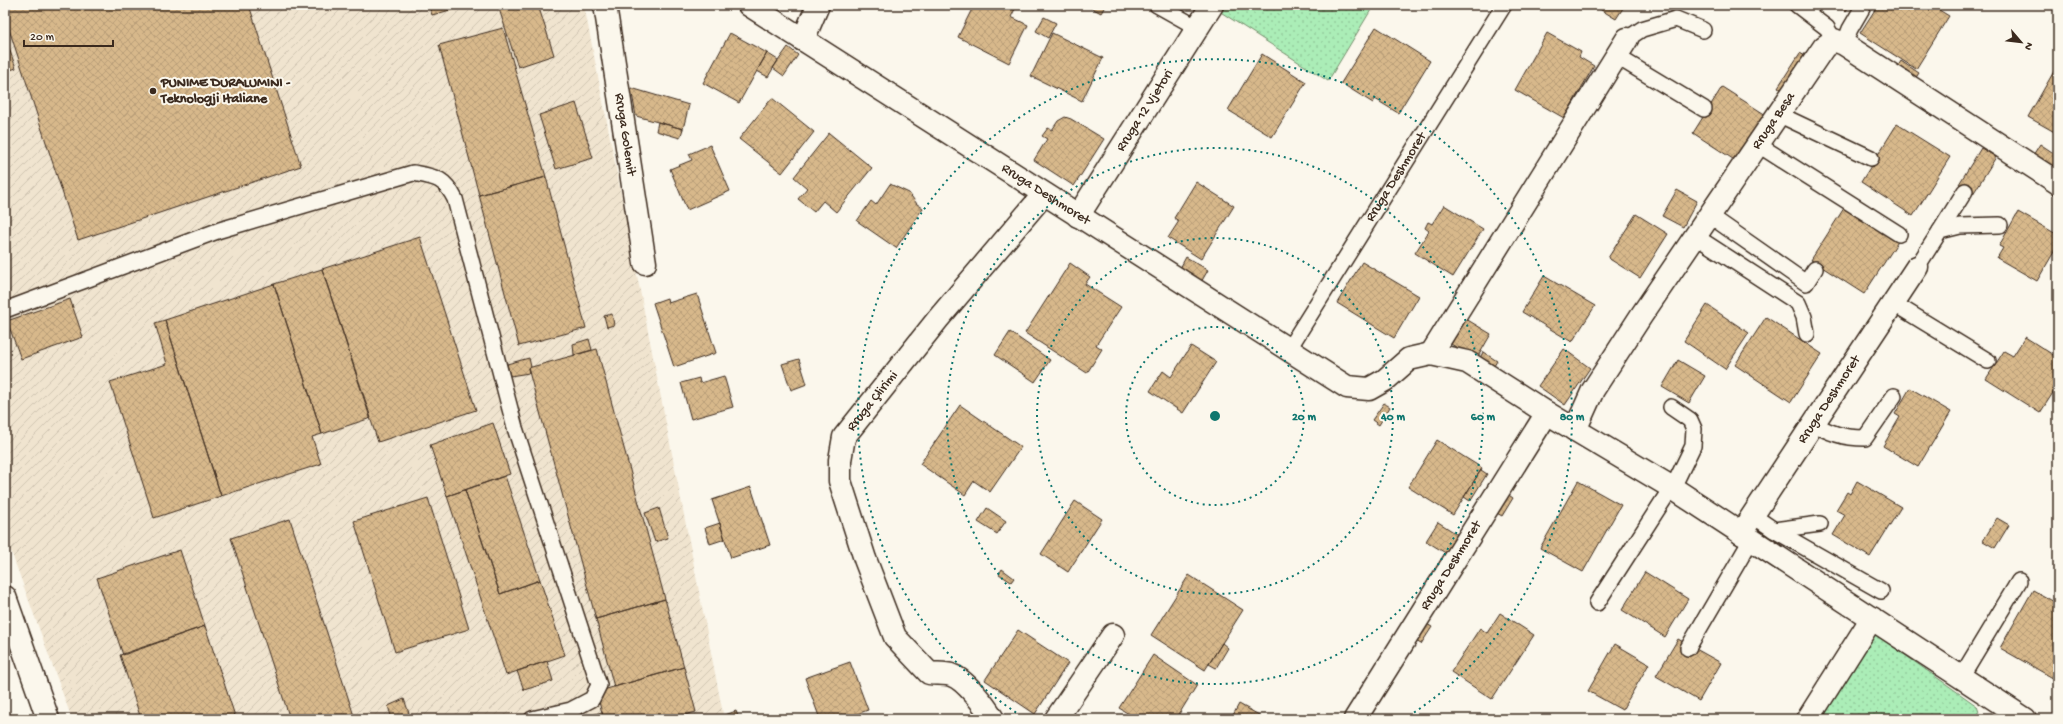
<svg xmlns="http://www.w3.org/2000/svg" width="2063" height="724" font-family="'Gochi Hand',sans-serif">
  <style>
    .industrial { fill: url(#industrial-furrows) }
    .grass { fill: url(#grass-dots); stroke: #738c6a }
    .building { fill: url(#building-cross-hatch); stroke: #3b2a1e }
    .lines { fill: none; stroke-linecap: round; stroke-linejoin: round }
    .service-casing { stroke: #3b2a1e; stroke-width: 18 }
    .minor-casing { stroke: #3b2a1e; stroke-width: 25 }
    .tertiary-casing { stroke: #3b2a1e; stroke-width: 25 }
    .service { stroke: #fbf7ec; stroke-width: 15 }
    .minor { stroke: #fbf7ec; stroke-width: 22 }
    .tertiary { stroke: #fbf7ec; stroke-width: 22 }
    .ring { fill: none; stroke: #0f766e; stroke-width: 2; stroke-dasharray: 2 4 }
    .poi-dot { fill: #3b2a1e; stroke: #fbf7ec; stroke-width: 1.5 }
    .labels { text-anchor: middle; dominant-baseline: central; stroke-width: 4; stroke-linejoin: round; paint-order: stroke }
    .poi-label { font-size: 14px; font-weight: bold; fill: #3b2a1e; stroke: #fbf7ec; text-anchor: start }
    .street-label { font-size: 14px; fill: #3b2a1e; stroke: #fbf7ec }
    .centre { fill: #0f766e; stroke: #fbf7ec; stroke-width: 2 }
    .ring-label { font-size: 12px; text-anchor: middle; font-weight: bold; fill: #0f766e; stroke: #fbf7ec; stroke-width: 4; stroke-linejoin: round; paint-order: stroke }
  </style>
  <defs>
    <pattern id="industrial-furrows" width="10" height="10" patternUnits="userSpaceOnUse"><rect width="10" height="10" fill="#f0e4cf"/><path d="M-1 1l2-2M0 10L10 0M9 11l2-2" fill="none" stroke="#cfc4b1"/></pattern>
    <pattern id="grass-dots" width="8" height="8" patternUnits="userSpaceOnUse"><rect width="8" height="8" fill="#abedb7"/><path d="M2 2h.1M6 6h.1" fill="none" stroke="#94cb9d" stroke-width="1.8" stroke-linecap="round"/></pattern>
    <pattern id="building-cross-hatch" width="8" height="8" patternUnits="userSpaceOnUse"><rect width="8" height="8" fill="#d7b88b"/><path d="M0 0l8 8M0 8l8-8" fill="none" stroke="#b99e78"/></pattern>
  </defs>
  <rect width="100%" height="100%" fill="#fbf7ec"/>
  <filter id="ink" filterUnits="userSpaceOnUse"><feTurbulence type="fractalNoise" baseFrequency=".025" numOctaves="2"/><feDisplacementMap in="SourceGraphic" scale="8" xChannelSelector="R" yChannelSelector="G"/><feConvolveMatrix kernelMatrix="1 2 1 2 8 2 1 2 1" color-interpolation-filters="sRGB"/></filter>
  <g filter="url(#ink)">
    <path class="industrial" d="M5 5H584L724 719H72L5 535Z"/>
    <path class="grass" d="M1223 5H1374L1328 81 1219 11Z
      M1874 633 1977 706 1981 719H1817Z"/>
    <path class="building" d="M5 5H249L301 166 78 240 5 17Z
      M429 5H469L432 15Z
      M511 5H538L554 55 518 67 499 9Z
      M974 5H1017L1011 17 1028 25 1009 63 958 37Z
      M1086 5H1106L1101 13Z
      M1593 5H1625L1616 19Z
      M1836 5H1850L1846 11Z
      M1878 5H1931L1949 16 1916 69 1860 33Z
      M1044 17 1056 23 1048 38 1036 31Z
      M1376 27 1430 61 1398 113 1375 99 1373 103 1341 83Z
      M503 28 546 177 479 195 439 45Z
      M730 33 767 53 739 103 703 83Z
      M1052 33 1103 58 1082 101 1031 76Z
      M1547 33 1581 52 1579 57 1594 66 1564 118 1515 90Z
      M5 37 16 68 5 72Z
      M788 47 798 55 784 76 773 68Z
      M767 53 778 60 768 77 757 71Z
      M1800 53 1810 59 1787 93 1778 87Z
      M1262 54 1306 82 1272 137 1228 110Z
      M1901 61 1919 73 1913 82 1895 71Z
      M2057 66 2058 67V134L2028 117Z
      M1722 87 1766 115 1736 161 1693 133Z
      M631 88 689 105 683 129 636 116Z
      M772 98 814 132 782 173 739 139Z
      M576 103 593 158 556 169 539 115Z
      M1065 117 1071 119 1104 139 1074 186 1034 160 1047 139 1042 136 1048 128 1052 130 1058 121Z
      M658 122 683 129 680 138 656 131Z
      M1897 124 1950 157 1913 216 1861 182Z
      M829 133 872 168 836 212 823 201 814 212 798 199 807 188 794 177Z
      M2040 144 2058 156V179L2030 160Z
      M710 145 730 191 687 210 670 169 692 160 689 154Z
      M1981 148 1996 157 1973 194 1959 184Z
      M546 177 586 328 519 346 479 195Z
      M1196 182 1234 206 1201 259 1168 238 1179 221 1174 218Z
      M890 184 909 193 917 204 923 208 896 248 857 221 871 201 876 205Z
      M1677 190 1697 201 1683 227 1662 216Z
      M1444 205 1483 229 1453 277 1415 253 1429 231 1425 228 1428 222 1432 224Z
      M1846 205 1899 240 1864 294 1811 260Z
      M2018 212 2058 235V245L2037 281 1997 258 2003 248 1999 246Z
      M1636 214 1668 234 1640 278 1608 258Z
      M420 237 476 410 378 442 322 269Z
      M1186 257 1208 270 1200 284 1178 272Z
      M1362 262 1419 296 1394 338 1337 303Z
      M1070 263 1090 277 1085 284 1121 307 1096 345 1102 349 1087 373 1025 333Z
      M322 269 371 418 322 434 274 284Z
      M1544 276 1595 306 1572 342 1522 312Z
      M274 284 322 434 312 437 321 464 221 496 165 320Z
      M697 294 716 353 674 367 653 303 667 298 668 303Z
      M70 299 83 337 21 359 7 321Z
      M1707 305 1749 333 1725 369 1684 341Z
      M612 314 614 325 607 327 604 316Z
      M1766 317 1822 354 1791 402 1735 365Z
      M1466 319 1491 334 1476 360 1451 344Z
      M165 320 221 496 154 518 110 382 167 364 155 323Z
      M1010 332 1050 360 1035 382 995 355Z
      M2025 337 2058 358V385L2040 413 1986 379 2004 351 2013 356Z
      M589 339 592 350 574 355 573 344Z
      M1191 346 1216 362 1183 413 1150 391 1163 371 1171 377Z
      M597 349 665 599 596 619 528 368Z
      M1564 349 1590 368 1565 405 1538 386Z
      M1483 352 1497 361 1494 366 1480 358Z
      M529 358 531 367 528 368 529 373 510 376 507 364Z
      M799 359 807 384 791 390 782 364Z
      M1678 360 1705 376 1689 403 1662 387Z
      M724 376 733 407 691 419 681 383 699 378 700 383Z
      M1910 388 1951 412 1918 467 1883 446 1900 417 1895 414Z
      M1384 403 1390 407 1379 425 1372 420Z
      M960 405 1021 447 990 492 974 481 965 495 920 464Z
      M493 423 510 474 447 496 430 445Z
      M1437 440 1482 468 1453 515 1408 487Z
      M1481 470 1487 474 1470 501 1464 497Z
      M505 476 540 580 500 594 465 490Z
      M1578 481 1621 505 1583 572 1540 548Z
      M1857 481 1901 507 1870 557 1833 535 1845 515 1836 510 1847 492 1850 494Z
      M751 487 770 545 731 558 712 500Z
      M465 490 500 594 540 580 565 655 506 675 447 496Z
      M1506 493 1513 498 1502 516 1495 512Z
      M428 498 469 629 395 652 354 521Z
      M1075 501 1102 519 1068 572 1041 554Z
      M659 508 668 538 655 542 645 513Z
      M987 508 1006 521 997 534 978 522Z
      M1997 518 2009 525 1995 548 1983 541Z
      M290 519 355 719H290L231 538Z
      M1438 522 1463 538 1452 557 1426 541Z
      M720 523 725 539 710 544 705 528Z
      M180 550 205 626 123 655 97 578Z
      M1002 569 1014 578 1011 582 999 574Z
      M1645 572 1688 599 1665 637 1622 610Z
      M1189 575 1243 610 1205 670 1151 635Z
      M2033 590 2058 604V681L2000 648Z
      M665 599 684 667 614 687 596 619Z
      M1500 613 1534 635 1492 699 1451 672 1480 628 1487 633Z
      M1425 623 1432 627 1421 644 1414 640Z
      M205 626 236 719H141L120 655Z
      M1018 630 1068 663 1035 714 985 680Z
      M1678 639 1721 663 1699 701 1656 676Z
      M1222 643 1228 648 1216 668 1209 664Z
      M1615 644 1649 664 1622 710 1588 691Z
      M1153 655 1197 685 1176 719H1137L1119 708Z
      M547 661 553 681 524 690 517 671Z
      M850 662 868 710 843 719H820L805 678Z
      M684 667 696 712 670 719H604L596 692Z
      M404 699 411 719H392L388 706Z
      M1239 704 1259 715 1257 719H1231Z
      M736 711 739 719H714Z
      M602 712 604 719H582V718Z"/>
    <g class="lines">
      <defs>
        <g id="service">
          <path d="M1157 5 1198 28"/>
          <path d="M1797 5 1827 28 1834 40"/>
          <path d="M1627 39 1642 29 1676 19 1703 30"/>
          <path d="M1844 44 1850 29 1864 5"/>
          <path d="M1616 56 1704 109"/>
          <path d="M1778 114 1871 158"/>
          <path d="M1757 144 1899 234"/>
          <path d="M1709 215 1806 283 1815 269"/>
          <path d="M1940 231 1965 191"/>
          <path d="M1695 236 1798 303 1804 317 1807 334"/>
          <path d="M1917 267 1940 231 1960 226 2000 225"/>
          <path d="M1893 303 1988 361"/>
          <path d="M5 310 220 230 413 173C435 177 444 177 455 199L515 428 599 685 592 699 571 710 532 719"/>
          <path id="s1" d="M1288 350 1504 5"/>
          <path d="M1814 423C1829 434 1847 438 1865 438L1894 396"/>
          <path d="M1752 515 1774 530 1820 524"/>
          <path d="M1774 530 1881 591"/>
          <path d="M1597 603 1677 479 1693 446 1694 429 1690 420 1671 407"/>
          <path d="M1688 648 1751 540"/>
          <path d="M1961 677 2019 581"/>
        </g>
        <g id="minor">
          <path id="s2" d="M605 5 645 263"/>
          <path id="s3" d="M749 5 1347 387 1369 389 1385 380 1409 359 1431 354 1467 362 1547 413 1671 487 2025 719"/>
          <path d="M803 40 818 5"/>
          <path id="s4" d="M1078 216 1212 5"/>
          <path d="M1431 354 1627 39"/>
          <path id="s5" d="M1575 430 1593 390 1641 316 1824 47 1834 40 1844 44 2058 183"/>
          <path id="s6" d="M1741 533 1917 267"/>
          <path id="s7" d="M993 719C986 707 965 679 951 675 945 673 936 674 929 673L895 637 865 559 840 481V460L844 437 938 319 1044 194"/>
          <path d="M1056 719 1113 635"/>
          <path id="s8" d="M1355 719 1547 413"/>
          <path d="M1808 719 1872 618"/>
        </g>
        <path id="tertiary" d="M5 597 48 719"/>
      </defs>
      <use href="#service" class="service-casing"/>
      <use href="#minor" class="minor-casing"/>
      <use href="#tertiary" class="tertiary-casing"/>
      <use href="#service" class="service"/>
      <use href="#minor" class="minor"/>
      <use href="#tertiary" class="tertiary"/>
    </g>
  </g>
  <g class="ring">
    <circle cx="1215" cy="416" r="89"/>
    <circle cx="1215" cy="416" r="178"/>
    <circle cx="1215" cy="416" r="268"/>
    <path d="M1026 719A357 357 0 1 1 1404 719"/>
  </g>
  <circle class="poi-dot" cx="153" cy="91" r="4"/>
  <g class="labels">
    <g class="poi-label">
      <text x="161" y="83">PUNIME DURALUMINI -<tspan x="161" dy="16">Teknologji Italiane</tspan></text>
    </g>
    <g class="street-label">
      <text stroke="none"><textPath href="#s4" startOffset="125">Rruga 12 Vjetori</textPath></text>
      <text stroke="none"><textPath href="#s5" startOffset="368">Rruga Besa</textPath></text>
      <text stroke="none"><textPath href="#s2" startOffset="131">Rruga Golemit</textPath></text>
      <text stroke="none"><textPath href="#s1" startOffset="204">Rruga Deshmoret</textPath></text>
      <text stroke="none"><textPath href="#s3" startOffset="352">Rruga Deshmoret</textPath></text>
      <text stroke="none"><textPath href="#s6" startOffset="160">Rruga Deshmoret</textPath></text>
      <text stroke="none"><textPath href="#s7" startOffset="389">Rruga Çlirimi</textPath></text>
      <text stroke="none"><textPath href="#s8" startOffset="181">Rruga Deshmoret</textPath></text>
    </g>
  </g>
  <circle cx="1215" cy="416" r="6" class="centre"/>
  <g class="ring-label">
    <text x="1304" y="420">20 m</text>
    <text x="1393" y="420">40 m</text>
    <text x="1483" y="420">60 m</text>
    <text x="1572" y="420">80 m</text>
  </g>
  <rect width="2063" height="724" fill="none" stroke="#fbf7ec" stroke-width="20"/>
  <rect x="10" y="10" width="2043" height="704" fill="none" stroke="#3b2a1e" stroke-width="1.5" filter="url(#ink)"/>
  <g transform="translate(2021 42) rotate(118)" stroke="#fbf7ec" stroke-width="3" paint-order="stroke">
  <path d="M0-3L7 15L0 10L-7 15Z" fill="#3b2a1e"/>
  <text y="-6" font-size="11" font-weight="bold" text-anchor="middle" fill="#3b2a1e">N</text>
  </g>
  <path d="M24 40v6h89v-6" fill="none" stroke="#3b2a1e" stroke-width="2"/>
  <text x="30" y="40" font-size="12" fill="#3b2a1e" stroke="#fbf7ec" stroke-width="3" paint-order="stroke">20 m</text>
</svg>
